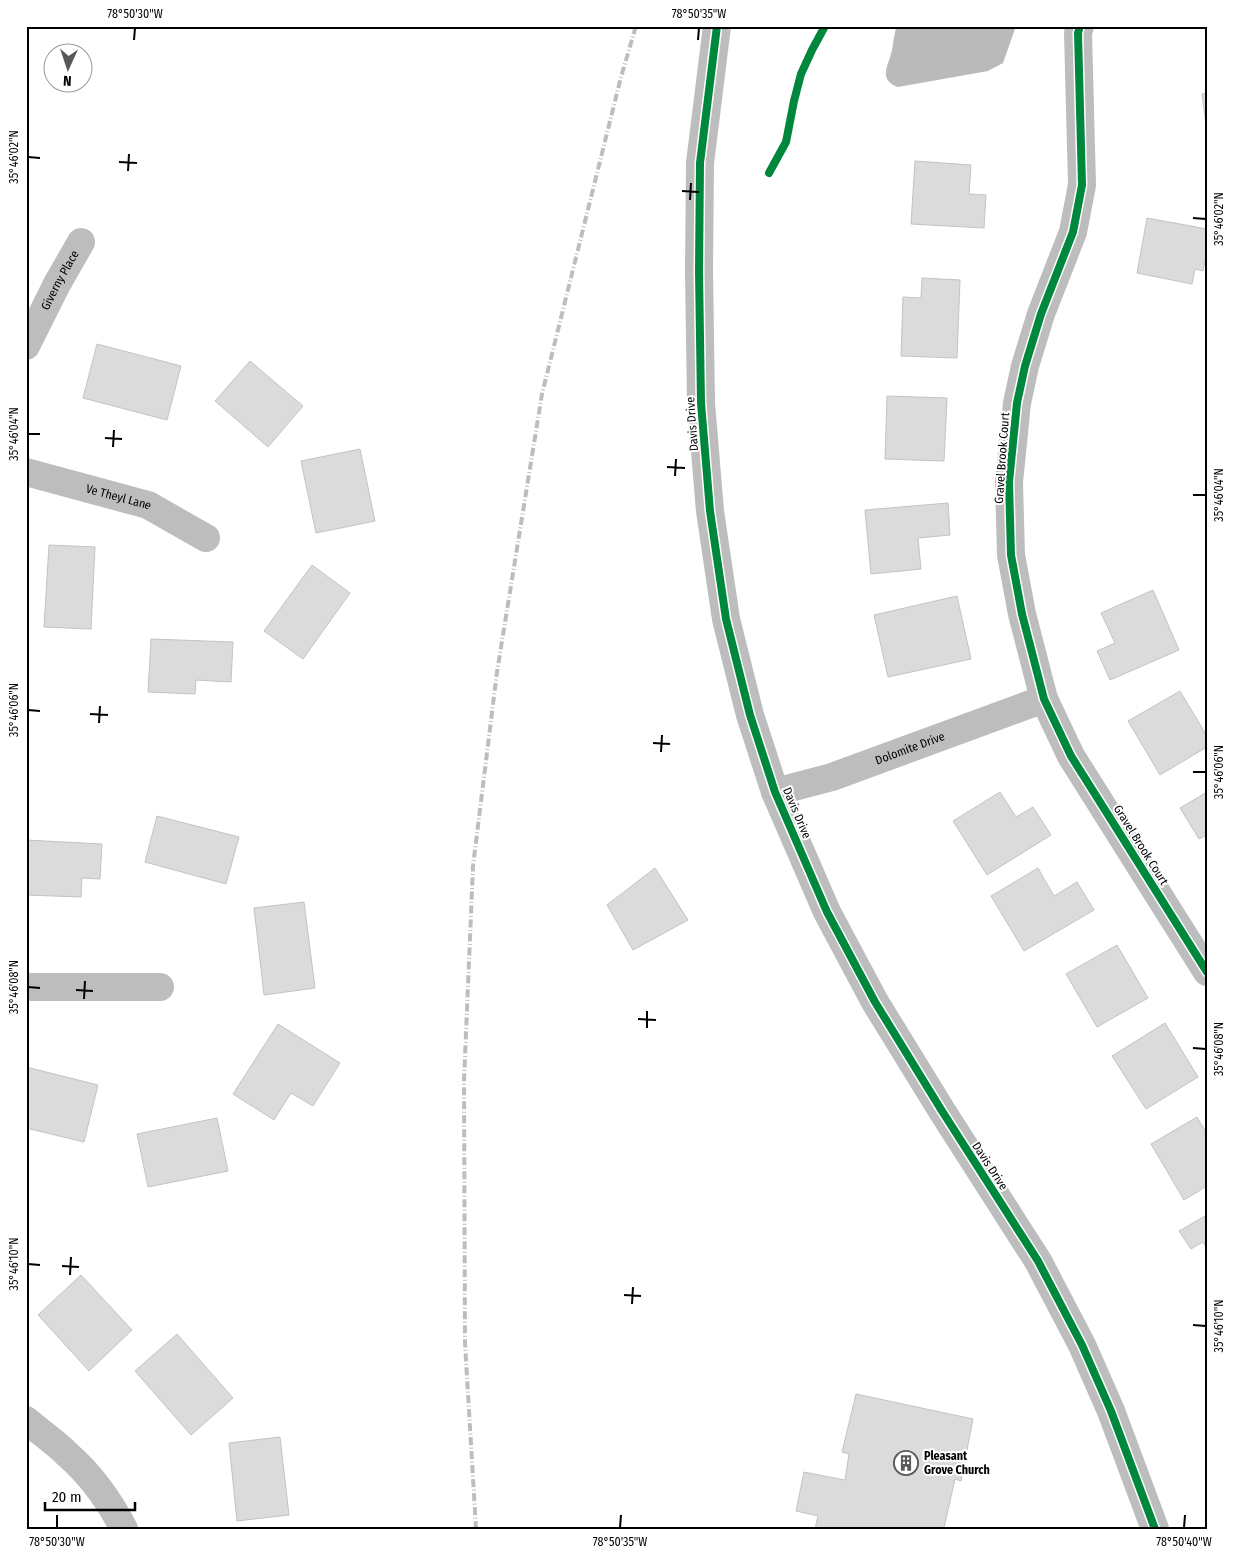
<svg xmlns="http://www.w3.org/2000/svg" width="1233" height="1555" font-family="'Fira Sans Condensed',sans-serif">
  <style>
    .water { fill: #bababa }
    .building { fill: #dbdbdb; stroke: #c3c3c3 }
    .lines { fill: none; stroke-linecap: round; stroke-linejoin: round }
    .street { stroke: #bdbdbd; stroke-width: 28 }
    .primary { stroke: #bdbdbd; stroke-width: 28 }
    .rail { stroke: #bdbdbd; stroke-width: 4; stroke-dasharray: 8 2.5 1 2.5; stroke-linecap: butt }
    .cycleway-casing { stroke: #fff; stroke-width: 11 }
    .cycleway { stroke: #00873e; stroke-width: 8 }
    .ticks { fill: none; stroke: #000; stroke-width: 2 }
    .labels { text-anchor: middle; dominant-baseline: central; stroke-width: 4; stroke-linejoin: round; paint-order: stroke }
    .street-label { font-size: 12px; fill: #000; stroke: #fff }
    .poi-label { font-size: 12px; font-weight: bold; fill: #000; stroke: #fff; text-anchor: start }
    .neatline { fill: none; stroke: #000; stroke-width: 2 }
    .ticks-label { font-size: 12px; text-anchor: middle; fill: #000 }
  </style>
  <rect width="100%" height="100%" fill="#fff"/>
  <path class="water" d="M897 26H1016L1003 63 988 71 898 87C879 80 887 68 891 54 894 44 893 36 897 26Z"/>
  <path class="building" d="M1207 93V132L1202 94Z
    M915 161 971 165 969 194 986 195 984 228 911 224Z
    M1147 218 1207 229V253L1203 271 1195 269 1192 284 1137 273Z
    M922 278 960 280 957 358 901 356 903 297 921 298Z
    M97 344 181 366 167 420 83 398Z
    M250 361 303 406 268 447 215 401Z
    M887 396 947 398 944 461 885 459Z
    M360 449 375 521 316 533 301 461Z
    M948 503 950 535 918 538 921 569 871 574 865 510Z
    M49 545 95 547 91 629 44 627Z
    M312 565 350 593 303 659 264 631Z
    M1153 590 1179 650 1110 680 1097 651 1115 643 1101 613Z
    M957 596 971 659 888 677 874 615Z
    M151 639 233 642 231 682 196 680 195 694 148 692Z
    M1180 691 1207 736V747L1160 775 1128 721Z
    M1000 792 1016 817 1033 807 1051 835 987 875 953 821Z
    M1207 792V835L1199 839 1180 808Z
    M157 816 239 837 226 884 145 862Z
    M26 840 102 844 100 879 82 878 81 897 26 895Z
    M655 868 688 920 633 950 607 905Z
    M1038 868 1054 896 1077 882 1094 910 1024 951 991 896Z
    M304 902 315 988 264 995 254 908Z
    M1117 945 1148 998 1097 1027 1066 974Z
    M1165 1023 1198 1077 1146 1109 1112 1056Z
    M278 1024 340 1063 313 1106 291 1093 274 1120 233 1094Z
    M26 1067 98 1085 84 1142 26 1128Z
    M1197 1117 1207 1134V1186L1184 1200 1151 1144Z
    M217 1118 228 1171 148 1187 137 1134Z
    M1207 1215V1249L1203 1242 1191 1249 1179 1231Z
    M81 1275 132 1330 89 1371 38 1315Z
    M177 1334 233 1398 191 1435 135 1371Z
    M856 1394 973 1419 961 1481 955 1479 944 1528 948 1529H815L818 1516 796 1511 804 1472 845 1480 849 1454 842 1452Z
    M280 1437 289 1515 237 1521 229 1443Z"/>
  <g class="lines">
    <g class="street">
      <path d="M1080 26 1078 33 1082 185 1073 232 1041 314 1025 366 1017 403 1009 482 1011 555 1022 614 1044 699 1071 756 1207 972"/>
      <path id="s1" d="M26 346 57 284 81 242"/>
      <path id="s2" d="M26 472 148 505 206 538"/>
      <path id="s3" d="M775 792 832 777 1044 699"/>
      <path d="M26 987H160"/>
      <path d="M26 1420C40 1432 55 1442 68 1455 91 1475 110 1502 124 1529"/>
    </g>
    <path class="primary" d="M717 26 700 163 699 271 701 403 710 511 726 619 750 715 775 792 827 912 875 1002 942 1111 1038 1261 1082 1345 1111 1411 1155 1529"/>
    <path class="rail" d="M476 1529 465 1343 464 1081 473 866 497 672 542 394 621 77 636 26"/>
    <defs>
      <path id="cycleway" d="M717 26 700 163 699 271 701 403 710 511 726 619 750 715 775 792 827 912 875 1002 942 1111 1038 1261 1082 1345 1111 1411 1155 1529
        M1080 26 1078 33 1082 185 1073 232 1041 314 1025 366 1017 403 1009 482 1011 555 1022 614 1044 699 1071 756 1207 972
        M769 173 786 142 794 101 801 74 812 50 825 26"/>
    </defs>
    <use href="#cycleway" class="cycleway-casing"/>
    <use href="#cycleway" class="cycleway"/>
  </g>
  <path class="ticks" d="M134 40 135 28M698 40 699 28M28 157 40 158M119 162 137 163M128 171 129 154M682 191 699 192M690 200 691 183M1193 218 1206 219M28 434H40M105 438 122 439M113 447 114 430M667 467 685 468M675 476 676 459M1193 495H1206M28 710 40 711M90 714 108 715M99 723 100 706M653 743 670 744M661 752 662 735M1193 772H1206M28 987 40 988M76 990 93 991M84 999 85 981M638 1019 656 1020M647 1028V1011M1193 1048 1206 1049M28 1264 40 1265M62 1266 79 1267M70 1275 71 1257M624 1295 641 1296M632 1304 633 1287M1193 1325 1206 1326M57 1528V1515M620 1528 621 1515M1184 1528 1185 1515"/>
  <defs>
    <symbol id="building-ring" viewBox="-11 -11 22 22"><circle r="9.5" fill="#fff" stroke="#595959" stroke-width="1.5"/><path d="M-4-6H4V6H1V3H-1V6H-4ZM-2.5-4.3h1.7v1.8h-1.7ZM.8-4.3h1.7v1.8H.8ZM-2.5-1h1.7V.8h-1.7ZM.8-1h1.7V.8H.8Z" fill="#595959"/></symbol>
  </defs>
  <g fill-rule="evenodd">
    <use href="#building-ring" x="892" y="1449" width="28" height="28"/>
  </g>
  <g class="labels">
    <g class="street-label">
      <text stroke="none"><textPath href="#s1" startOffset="74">Giverny Place</textPath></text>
      <text transform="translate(692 424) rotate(-94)">Davis Drive</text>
      <text transform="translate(1002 458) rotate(-86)">Gravel Brook Court</text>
      <text stroke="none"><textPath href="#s2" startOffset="96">Ve Theyl Lane</textPath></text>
      <text stroke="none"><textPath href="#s3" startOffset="142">Dolomite Drive</textPath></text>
      <text transform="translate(797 813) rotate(67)">Davis Drive</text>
      <text transform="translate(1141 845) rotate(58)">Gravel Brook Court</text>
      <text transform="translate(990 1166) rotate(57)">Davis Drive</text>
    </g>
    <g class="poi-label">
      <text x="924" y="1456">Pleasant<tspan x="924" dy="14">Grove Church</tspan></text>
    </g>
  </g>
  <rect width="1233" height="1555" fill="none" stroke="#ffffff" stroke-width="55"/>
  <g transform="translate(68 68) rotate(183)"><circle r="24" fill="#ffffff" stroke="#999999"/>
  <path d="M0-4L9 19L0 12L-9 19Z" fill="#595959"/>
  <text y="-8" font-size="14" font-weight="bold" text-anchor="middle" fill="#000000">N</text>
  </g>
  <path d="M45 1502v8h90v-8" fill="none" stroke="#000000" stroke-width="2.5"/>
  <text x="52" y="1502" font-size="15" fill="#000000" stroke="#ffffff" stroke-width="4" paint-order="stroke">20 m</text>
  <rect x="28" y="28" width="1178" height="1500" class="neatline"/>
  <g class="ticks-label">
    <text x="135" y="18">78°50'30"W</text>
    <text x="699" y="18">78°50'35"W</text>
    <text transform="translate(14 157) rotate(-90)" y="4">35°46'02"N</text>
    <text transform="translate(1219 219) rotate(-90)" y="4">35°46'02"N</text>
    <text transform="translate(14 434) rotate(-90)" y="4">35°46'04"N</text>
    <text transform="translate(1219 495) rotate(-90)" y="4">35°46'04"N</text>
    <text transform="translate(14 710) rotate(-90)" y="4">35°46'06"N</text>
    <text transform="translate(1219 772) rotate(-90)" y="4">35°46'06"N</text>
    <text transform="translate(14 987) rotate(-90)" y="4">35°46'08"N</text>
    <text transform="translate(1219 1049) rotate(-90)" y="4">35°46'08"N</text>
    <text transform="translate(14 1264) rotate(-90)" y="4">35°46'10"N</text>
    <text transform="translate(1219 1326) rotate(-90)" y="4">35°46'10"N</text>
    <text x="57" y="1546">78°50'30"W</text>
    <text x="620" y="1546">78°50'35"W</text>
    <text x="1184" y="1546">78°50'40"W</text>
  </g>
</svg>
